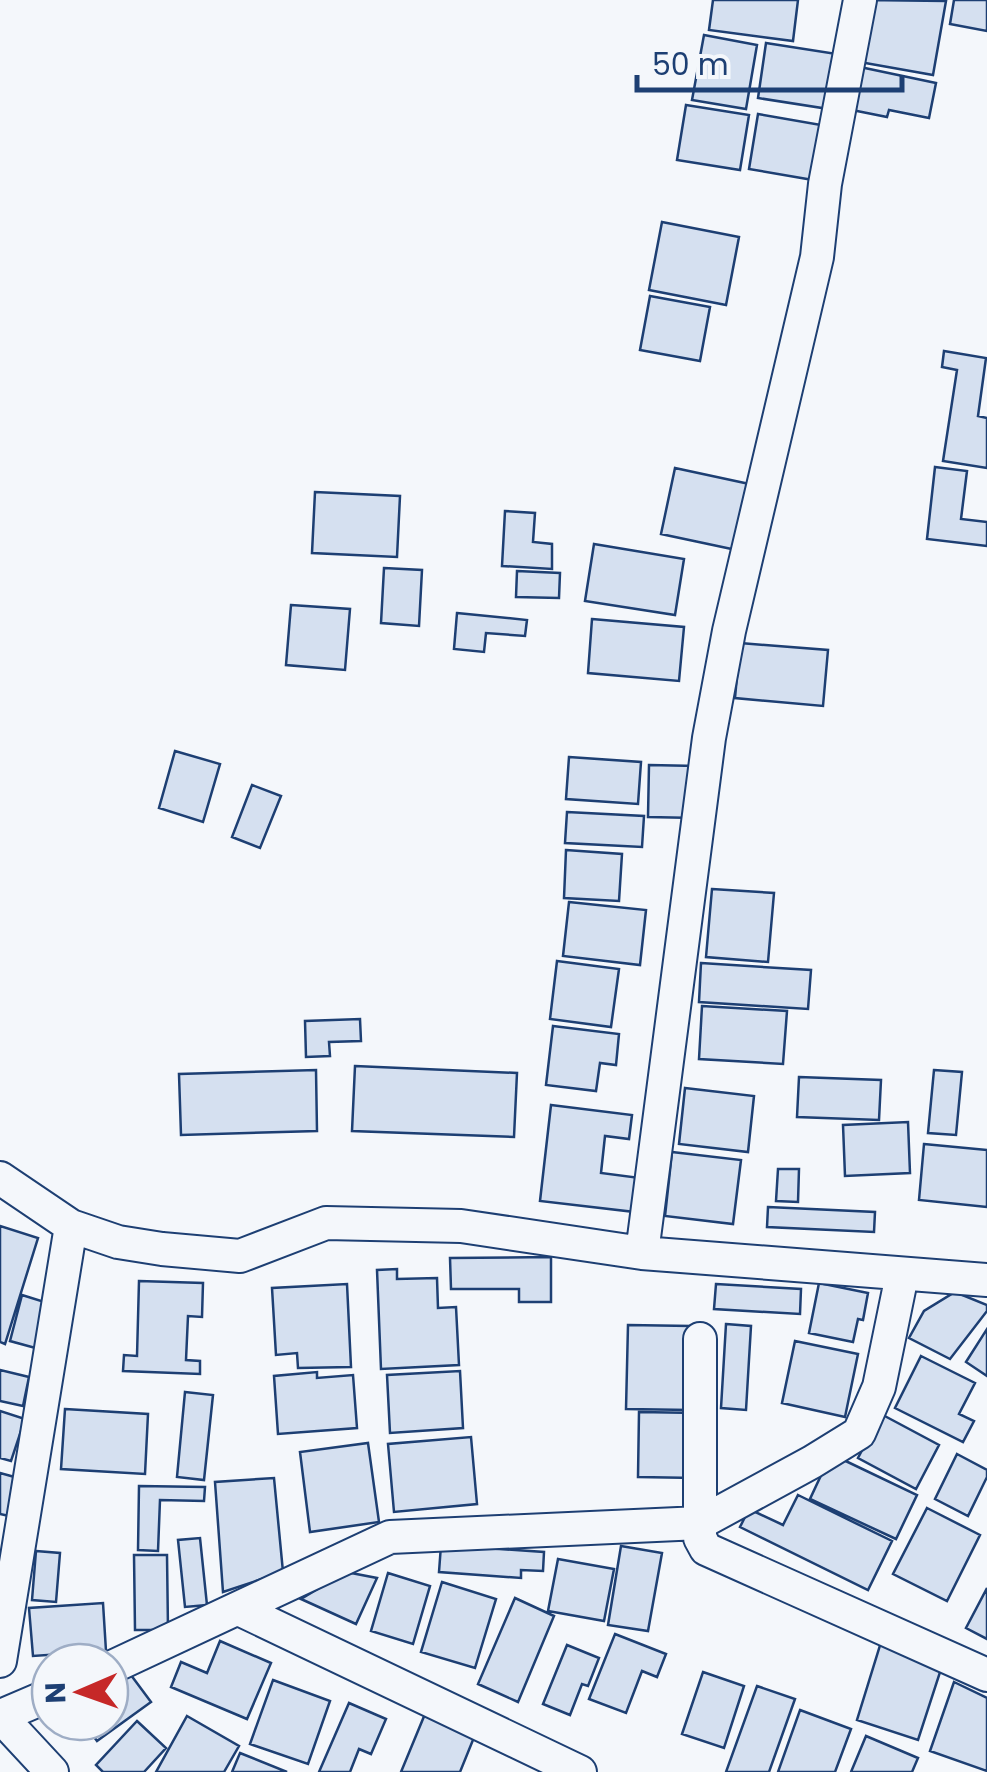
<svg xmlns="http://www.w3.org/2000/svg" width="987" height="1772" font-family="Poppins,sans-serif">
  <style>
    .building { fill: #d5e0f0; stroke: #1d3f73; stroke-width: 2.5 }
    .lines { fill: none; stroke-linecap: round; stroke-linejoin: round }
    .minor-casing { stroke: #1d3f73; stroke-width: 36 }
    .minor { stroke: #f4f7fb; stroke-width: 32 }
  </style>
  <rect width="100%" height="100%" fill="#f4f7fb"/>
  <path class="building" d="M713 0H798L793 41 709 30Z
    M864 0 946 1 933 75 854 61Z
    M954 0H987V31L950 24Z
    M704 35 757 45 746 109 692 100Z
    M766 43 843 55 835 110 758 98Z
    M860 67 936 83 929 118 889 110 887 117 852 110Z
    M686 105 749 115 740 170 677 160Z
    M758 114 821 125 813 180 749 169Z
    M662 222 739 237 726 305 649 290Z
    M650 296 710 307 700 361 640 350Z
    M944 351 986 358 978 416 987 418V468L943 461 957 370 942 367Z
    M935 467 967 471 961 519 987 522V546L927 539Z
    M675 468 754 485 741 551 661 534Z
    M315 492 400 496 397 557 312 553Z
    M505 511 535 513 533 542 552 544V569L502 566Z
    M594 544 684 559 675 615 585 601Z
    M384 568 422 570 419 626 381 623Z
    M517 571 560 573 559 598 516 597Z
    M291 605 350 609 345 670 286 665Z
    M457 613 527 620 525 636 486 633 484 652 454 649Z
    M592 619 684 627 679 681 588 673Z
    M740 643 828 650 823 706 735 698Z
    M175 751 220 764 203 822 159 808Z
    M569 757 641 762 638 804 566 799Z
    M649 765 697 766 696 818 648 817Z
    M252 785 281 796 260 848 232 837Z
    M567 812 644 816 642 847 565 843Z
    M566 850 622 854 619 901 564 898Z
    M712 889 774 893 768 962 706 957Z
    M569 902 646 910 640 965 563 956Z
    M557 961 619 969 611 1027 550 1019Z
    M701 963 811 970 808 1009 699 1002Z
    M702 1006 787 1011 783 1064 699 1059Z
    M360 1019 361 1041 329 1042 330 1056 306 1057 305 1021Z
    M553 1026 619 1034 616 1065 600 1063 596 1091 546 1085Z
    M355 1066 517 1073 514 1137 352 1131Z
    M316 1070 317 1131 181 1135 179 1074Z
    M934 1070 962 1072 956 1135 928 1133Z
    M799 1077 881 1080 879 1120 797 1117Z
    M685 1088 754 1096 748 1152 679 1144Z
    M551 1105 632 1115 629 1139 605 1136 601 1173 640 1178 635 1212 540 1201Z
    M908 1122 910 1173 845 1176 843 1125Z
    M924 1144 987 1150V1207L919 1200Z
    M672 1152 741 1160 733 1224 665 1216Z
    M778 1169H799L798 1202 776 1201Z
    M768 1207 875 1212 874 1232 767 1227Z
    M0 1226 38 1238 5 1344 0 1342Z
    M551 1257V1302H519V1289H451L450 1258Z
    M397 1269V1279L437 1278 438 1308 456 1307 459 1365 381 1369 377 1270Z
    M139 1281 203 1283 202 1317 188 1316 186 1360 200 1361V1374L123 1371 124 1355 137 1356Z
    M819 1283 868 1293 863 1320 858 1319 853 1342 809 1333Z
    M347 1284 351 1367 298 1368 297 1353 276 1355 272 1288Z
    M716 1284 801 1289 800 1314 714 1309Z
    M955 1292 987 1305V1311L950 1359 909 1338 924 1311Z
    M22 1295 51 1304 39 1349 10 1341Z
    M726 1324 751 1326 746 1410 721 1408Z
    M628 1325 691 1326 690 1410 626 1409Z
    M987 1329V1376L966 1362Z
    M795 1341 858 1354 845 1417 782 1403Z
    M921 1356 975 1383 959 1414 974 1421 963 1442 895 1408Z
    M0 1370 29 1377 23 1406 0 1401Z
    M460 1371 463 1428 390 1433 387 1375Z
    M317 1372V1378L353 1375 357 1428 278 1434 274 1376Z
    M185 1392 213 1395 204 1480 177 1477Z
    M65 1409 148 1414 145 1474 61 1469Z
    M0 1411 25 1419 11 1461 0 1458Z
    M639 1412 698 1413 696 1478 638 1477Z
    M881 1414 939 1445 916 1489 858 1458Z
    M471 1437 477 1504 394 1512 388 1444Z
    M368 1443 379 1522 310 1532 300 1452Z
    M831 1454 917 1495 896 1539 810 1499Z
    M957 1454 987 1470V1477L968 1516 935 1499Z
    M0 1473 18 1478 9 1516 0 1514Z
    M274 1478 283 1572 223 1592 215 1482Z
    M139 1486 205 1487 204 1501 160 1500 158 1551 138 1550Z
    M798 1495 892 1541 868 1590 740 1527 749 1509 783 1525Z
    M927 1508 980 1535 947 1601 893 1574Z
    M200 1538 207 1605 185 1607 178 1540Z
    M441 1545 544 1552 543 1571 521 1570V1578L439 1572Z
    M621 1546 662 1553 648 1631 608 1625Z
    M36 1551 60 1553 56 1602 32 1600Z
    M134 1555H167L168 1630H135Z
    M558 1559 614 1569 604 1621 548 1611Z
    M346 1572 377 1578 356 1624 301 1599Z
    M388 1573 430 1586 413 1644 371 1631Z
    M442 1582 496 1599 475 1668 421 1652Z
    M987 1588V1639L966 1628Z
    M515 1598 554 1616 518 1702 478 1684Z
    M103 1603 106 1651 33 1656 29 1608Z
    M615 1634 666 1654 657 1677 642 1671 626 1713 589 1699Z
    M882 1639 943 1663 918 1740 857 1720Z
    M220 1641 271 1663 247 1719 171 1687 181 1662 207 1673Z
    M567 1645 599 1658 588 1686 582 1684 570 1715 543 1704Z
    M122 1663 151 1702 97 1741 83 1722H110V1672Z
    M703 1672 744 1686 724 1748 682 1734Z
    M273 1680 330 1701 308 1764 250 1744Z
    M954 1682 987 1698V1771L930 1751Z
    M757 1686 795 1699 769 1772H726Z
    M349 1703 386 1719 371 1754 359 1749 350 1772H319Z
    M800 1710 851 1729 835 1772H778Z
    M425 1714 475 1735 460 1772H401Z
    M187 1716 239 1746 224 1772H156Z
    M137 1721 166 1748 144 1772H103L96 1765Z
    M866 1736 918 1758 912 1772H851Z
    M240 1753 287 1772H232Z"/>
  <g class="lines">
    <defs>
      <path id="minor" d="M0 1178 71 1226 118 1242 162 1249 240 1256 326 1223 461 1226 642 1253 987 1280
        M642 1253 709 738 729 631 817 257 825 184 860 0
        M700 1339V1538L706 1549 987 1675
        M241 1610 580 1772
        M0 1661 71 1226
        M110 1668 390 1537 700 1523 812 1462 859 1433 879 1387 902 1275
        M0 1716 52 1772
        M1 1716 50 1695"/>
    </defs>
    <use href="#minor" class="minor-casing"/>
    <use href="#minor" class="minor"/>
  </g>
  <g transform="translate(80 1692) rotate(268)"><circle r="48" fill="#f4f7fb" stroke="#9eadc5" stroke-width="2.5"/>
  <path d="M0-8L18 38L0 25L-18 38Z" fill="#c62828"/>
  <text y="-15" font-size="28" font-weight="bold" text-anchor="middle" fill="#1d3f73">N</text>
  </g>
  <path d="M637 75v15h265v-15" fill="none" stroke="#1d3f73" stroke-width="5"/>
  <text x="652" y="75" font-size="30" fill="#1d3f73" stroke="#f4f7fb" stroke-width="8" paint-order="stroke">50 m</text>
</svg>
